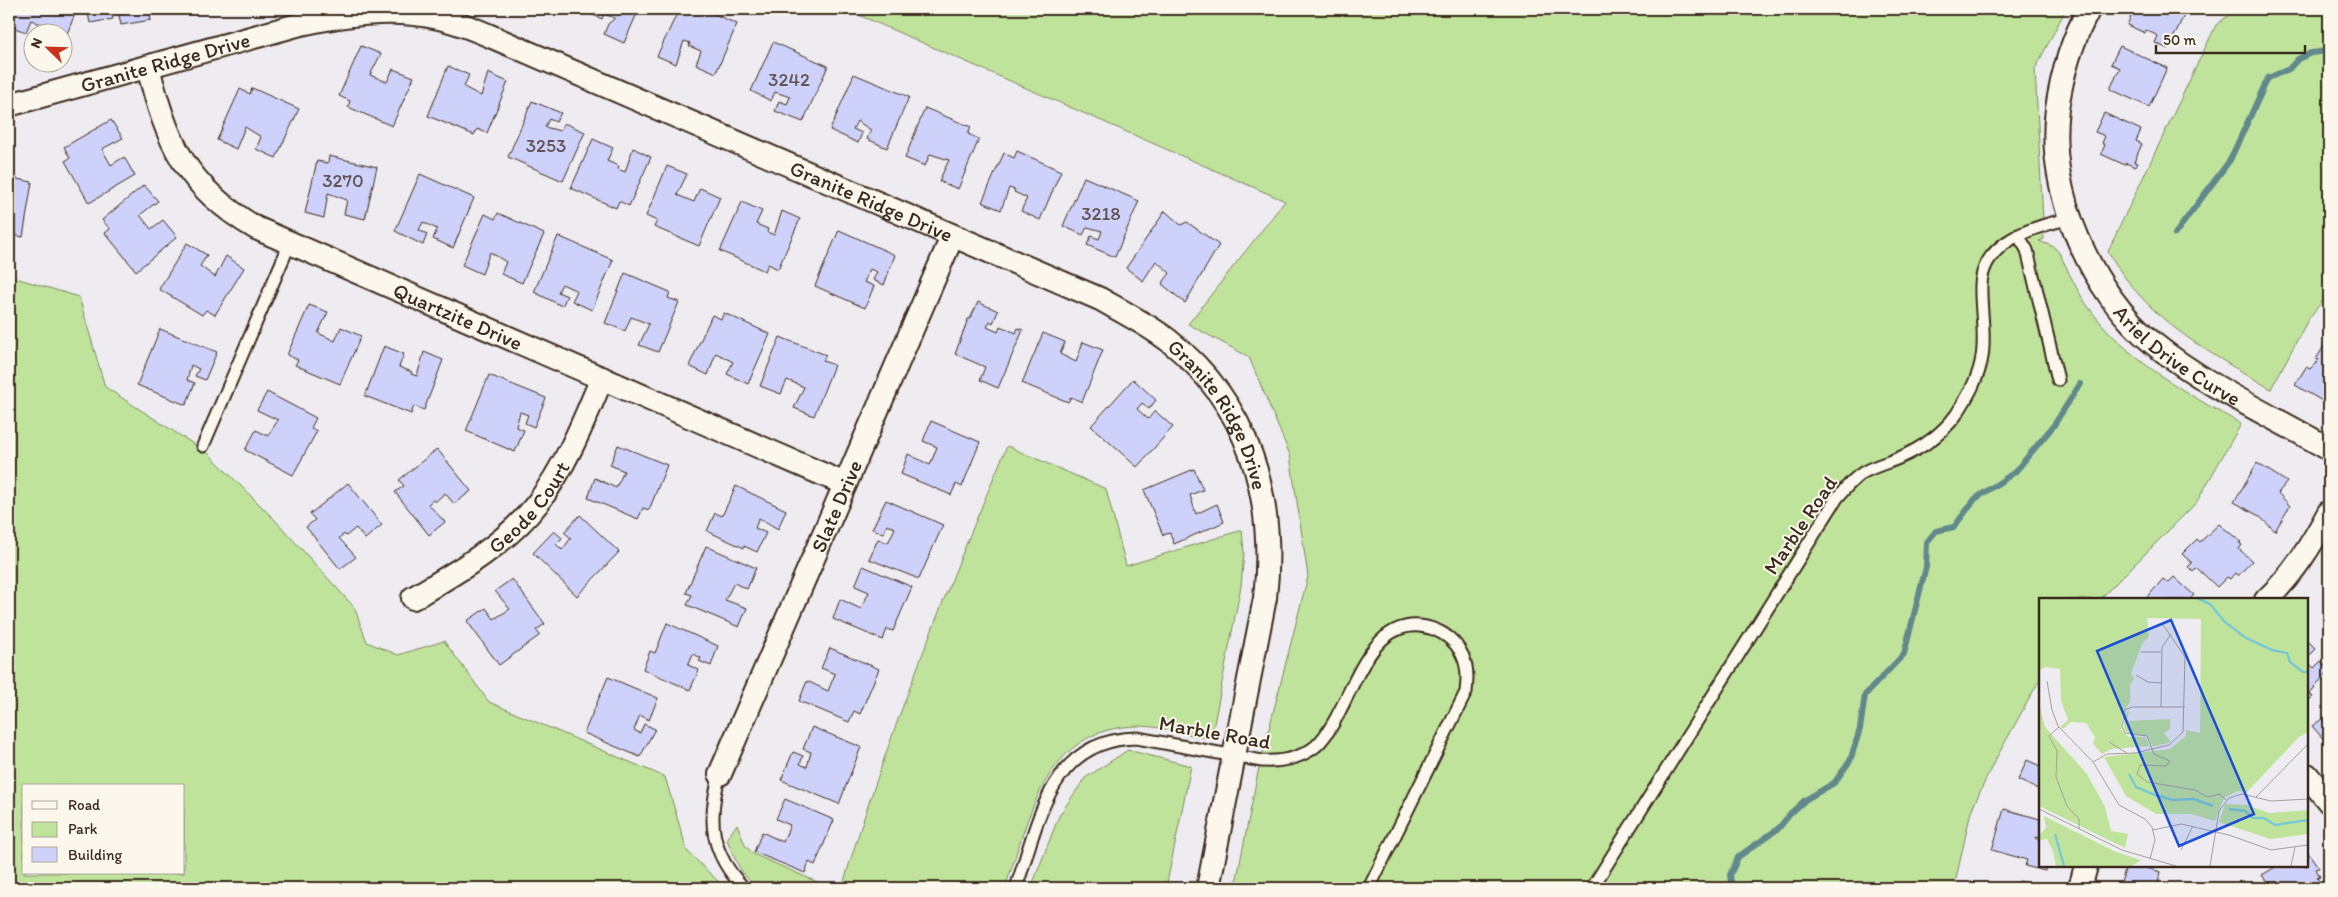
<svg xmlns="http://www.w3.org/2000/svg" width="2338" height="897" font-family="Itim,sans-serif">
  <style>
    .green { fill: #c0e39c; stroke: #7e865d; fill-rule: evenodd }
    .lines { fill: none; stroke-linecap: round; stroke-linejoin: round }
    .stream { stroke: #60898b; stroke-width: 6 }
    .building { fill: #ced1fa; stroke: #3b2a1e }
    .lane-casing { stroke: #3b2a1e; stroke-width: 15 }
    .street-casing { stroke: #3b2a1e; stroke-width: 26 }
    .lane { stroke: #fbf7ec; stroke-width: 11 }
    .street { stroke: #fbf7ec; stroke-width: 22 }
    .labels { text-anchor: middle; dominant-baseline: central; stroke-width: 4; stroke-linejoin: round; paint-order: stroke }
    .number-label { font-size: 19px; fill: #605455 }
    .street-label { font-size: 21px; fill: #3b2a1e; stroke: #fbf7ec }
    .inset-river { fill: none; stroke: #79c9d3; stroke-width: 2.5 }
    .inset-road { fill: none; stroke: #a69e9c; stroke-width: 1 }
    .view { fill: #1d4ed8; fill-opacity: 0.15; stroke: #1d4ed8; stroke-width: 2.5 }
    .inset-edge { fill: none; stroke: #3b2a1e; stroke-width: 2.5 }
  </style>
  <rect width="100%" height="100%" fill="#eeecf0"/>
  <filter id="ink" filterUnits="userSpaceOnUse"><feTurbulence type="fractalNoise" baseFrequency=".02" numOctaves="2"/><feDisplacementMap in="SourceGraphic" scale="10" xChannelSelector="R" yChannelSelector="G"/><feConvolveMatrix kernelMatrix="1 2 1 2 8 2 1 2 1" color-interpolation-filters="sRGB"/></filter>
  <g filter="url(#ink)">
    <path class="green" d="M845 9H2066L2035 69 2044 239 2039 241 2054 247 2060 254C2068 271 2076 289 2087 305 2125 360 2185 392 2241 424L2196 503 2100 599 2040 600V679L1993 764 1971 811 1954 888H1235L1258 772 1308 576 1290 455 1249 357 1188 324 1285 201Z
      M2237 9H2329V293L2309 318 2271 389C2205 350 2146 320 2108 251L2216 25Z
      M9 276 79 297 105 387 209 454 275 520 354 607 367 642 398 655 444 641 489 702 665 777 687 851 725 888H9ZM24 786H184V873H24Z
      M1007 446 1106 489 1126 566 1242 530 1244 553 1241 586 1211 739C1189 735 1161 726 1139 726 1044 727 1030 817 1005 888H842C887 737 946 591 1007 446Z
      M1128 750 1191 766 1166 888H1031L1059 816 1085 778Z
      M737 824 745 845 753 854 831 888C817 888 772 892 761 888 744 883 732 854 727 839Z"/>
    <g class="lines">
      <path class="stream" d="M2175 234 2230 160 2268 78 2289 69 2298 59 2311 53 2329 51
        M1732 888 1730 875 1738 857 1779 828 1790 814 1805 800 1834 783 1850 761 1860 729 1865 695 1904 654 1926 567 1927 542 1936 531 1954 527 1975 499 2015 472 2054 425 2080 384"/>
    </g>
    <path class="building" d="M11 9H77L62 46V32H46L49 25 44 23 43 25 31 20 26 32 9 26Z
      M87 9H118L111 10 113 19 90 23Z
      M126 9H149L151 20 121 25 119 15 127 13Z
      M587 9H606L602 19 586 12Z
      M609 9H639L624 43 604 34 608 24 615 18 606 15Z
      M679 9 690 11V9H703L737 24 716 73 696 64 701 51 689 46 690 43 684 41 676 64 657 56Z
      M2134 9H2187L2168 49 2155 43 2158 36 2146 30 2145 33 2127 25Z
      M773 42 828 66 803 122 775 111 779 101 787 104 790 97 775 92 771 101 751 91Z
      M361 46 381 54 370 75 387 82 393 69 414 77 392 126 348 107 350 101 339 96Z
      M2120 46 2167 68 2149 107 2110 89 2120 68 2111 64Z
      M448 66 469 75 464 87 481 96 488 73 508 82 487 133 477 129 474 135 428 116Z
      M854 74 909 97 887 148 867 139 871 130 857 121 853 129 862 133 858 143 830 130Z
      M252 88 299 109 276 158 256 149 261 137 245 127 236 149 217 140 240 89 250 94Z
      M532 101 561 113 556 122 549 119 545 127 560 131 564 123 585 132 563 181 508 157Z
      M925 108 971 127 968 134 979 139 958 189 939 181 949 160 930 154 925 166 905 158Z
      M2104 113 2141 130 2136 141 2142 144 2134 162 2137 163 2135 167 2126 163 2125 165 2101 154 2105 145 2102 143 2105 136 2095 132Z
      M111 120 123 138 102 149 111 165 124 157 135 176 89 203 65 161 70 158 64 147Z
      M593 139 613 148 607 161 619 166 618 169 625 172 633 148 651 157 629 206 619 201 616 208 571 188Z
      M1017 151 1061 171 1040 220 1021 211 1027 198 1014 192 1015 190 1009 188 1001 210 982 202 1004 153 1014 158Z
      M329 156 377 167 365 219 344 214 347 200 328 193 324 218 305 213 317 161 328 163Z
      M667 166 687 174 677 195 694 202 700 188 720 197 699 246 654 227 657 221 646 216Z
      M420 174 474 198 453 248 433 239 437 229 423 222 419 230 427 234 423 245 395 231Z
      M1084 177 1139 201 1115 257 1087 245 1091 236 1099 239 1102 231 1087 227 1083 235 1063 226Z
      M12 178 32 182 23 237 12 235 11 242 9 241V202Z
      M144 185 158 201 140 215 151 229 163 220 177 237 136 271 105 233 110 229 102 220Z
      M742 202 762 211 756 224 768 229 767 232 774 235 782 211 800 219 778 269 768 264 765 271 720 251Z
      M1165 211 1181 225 1187 222 1219 245 1185 303 1162 284 1170 273 1156 261 1143 281 1126 268Z
      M498 213 544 234 522 283 501 274 506 262 490 252 482 274 462 265 485 214 495 219Z
      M839 230 895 255 884 285 873 280 877 272 870 269 864 282 874 286 865 308 815 286Z
      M558 236 613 260 592 310 572 301 577 291 562 284 558 292 567 296 562 306 534 292Z
      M187 243 207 255 200 266 215 277 226 256 244 268 215 315 206 310 202 315 159 289Z
      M625 273 670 292 668 298 679 302 658 352 639 345 649 324 631 317 625 331 605 323Z
      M978 302 998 311 993 323 990 321 987 327 998 332 1000 326 1016 333 1018 328 1023 330 998 388 980 380 985 367 955 354 968 319H970Z
      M309 305 328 312 318 333 335 341 341 327 361 336 340 384 295 365 298 360 287 355Z
      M724 313 770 334 748 384 727 374 733 362 716 353 708 375 689 366 712 315 721 319Z
      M160 329 217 352 205 380 195 376 199 369 191 365 187 380 195 383 186 405 137 385Z
      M1043 333 1065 342 1060 354 1076 362 1083 342 1103 350 1082 402 1071 397 1068 402 1022 383Z
      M780 337 826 355 823 361 834 365 814 416 794 408 804 387 787 380 781 394 760 386Z
      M384 346 404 354 399 367 412 372 411 374 417 376 424 352 443 360 424 410 414 406 411 414 365 396Z
      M2324 346 2329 349V405L2295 385 2306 367 2310 369 2319 360 2316 359Z
      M489 375 546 398 534 427 525 423 528 415 520 412 516 427 524 430 515 452 466 431Z
      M1133 379 1156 400 1149 409 1142 403 1137 409 1148 419 1155 411 1173 427 1137 467 1091 426Z
      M267 392 316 418 311 428 317 431 293 475 245 450 256 430 268 436 278 420 257 410Z
      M931 421 980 442 962 487 956 484 951 495 901 474 908 454 930 465 937 447 923 441Z
      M618 445 667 465 649 510 643 508 638 519 588 498 595 478 616 488 624 471 610 465Z
      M437 449 471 491 454 504 445 493 435 502 433 500 428 504 445 522 429 535 395 492 404 486 399 480Z
      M2257 463 2287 482 2278 493 2290 506 2275 531 2259 516 2234 502Z
      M1194 469 1203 490 1190 495 1196 514 1217 504 1224 522 1174 544 1170 533 1163 535 1144 490Z
      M348 483 382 525 365 539 356 528 346 536 344 534 339 538 356 557 340 569 306 527 315 520 310 514Z
      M736 486 786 510 778 529 759 518 755 528 766 533 757 552 744 546V548L707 531 715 513 722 516Z
      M886 500 943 525 919 579 869 559 878 539 888 543 895 528 887 525 883 533 872 529Z
      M580 515 619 552 577 596 533 553 554 531 562 538 556 544 562 550 571 538 564 532Z
      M2219 524 2241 542 2239 543 2242 545 2239 549 2252 561 2238 576 2235 573 2230 579 2227 577 2217 587 2197 568 2193 572 2188 567 2192 563 2182 554 2197 539 2200 542Z
      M706 546 756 568 747 589 734 583 725 600 747 608 739 627 687 605 692 595 686 593Z
      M863 566 912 587 893 631 887 629 883 640 833 619 840 599 861 609 869 592 855 586Z
      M2174 577 2194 595 2189 600H2145L2163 579 2168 583Z
      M512 579 545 624 536 630 540 635 499 665 467 621 486 608 494 619 510 609 495 591Z
      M667 623 718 646 711 666 699 661 701 658 693 654 688 665 699 670 690 690 643 669 650 651 655 653Z
      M2307 640 2316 649 2307 658Z
      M830 648 879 669 860 714 854 711 849 722 799 701 807 681 828 691 835 674 821 668Z
      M2307 661 2314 668 2321 661 2329 671 2314 687 2315 688 2310 694 2313 697 2307 702Z
      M608 677 658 698 649 720 640 715 634 730 640 733 644 724 655 729 640 757 584 733Z
      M2329 714V739L2326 742 2312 726Z
      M812 727 861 747 839 804 781 780 793 752 803 756 800 764 807 767 811 752 803 749Z
      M2027 760 2040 766V790L2018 780Z
      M785 799 834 820 815 865 809 862 805 873 754 852 762 832 783 842 790 825 776 819Z
      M2004 809 2040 819V834L2039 838 2036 837V839L2040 840V866H2046L2045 871 2025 866 2027 860 1992 850Z
      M2307 851 2319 868 2316 869 2320 877 2317 878 2324 888H2282L2278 882 2270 887 2262 875 2277 866H2307Z
      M2126 866H2140L2161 872 2157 888H2127L2120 886Z
      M2019 881 2039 886V888H2017Z
      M1992 885 2009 888H1991Z"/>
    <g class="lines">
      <defs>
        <path id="lane" d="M2018 235 2027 250 2058 380
          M203 446 290 243
          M720 774C707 819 710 853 744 888
          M1016 888C1039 821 1050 739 1137 738L1262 761C1282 762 1300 759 1316 746 1351 714 1361 621 1420 626 1435 628 1447 634 1456 645 1468 660 1468 675 1466 692L1369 888
          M1592 888 1837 498C1845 489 1853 478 1864 472 1875 466 1887 463 1899 458 1920 449 1942 434 1956 415 1967 398 1979 378 1982 357 1986 333 1980 309 1981 285 1983 240 2035 227 2071 218"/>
        <g id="street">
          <path id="s1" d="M2089 9C2072 40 2062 74 2057 109 2046 191 2091 293 2154 344 2206 386 2272 416 2329 449"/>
          <path id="s2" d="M148 67C167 143 186 187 256 228L845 484"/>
          <path id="s3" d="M9 105 301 24C346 14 393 8 439 18 462 23 483 33 504 42L1100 299C1123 312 1147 324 1168 340 1250 404 1276 499 1265 598L1208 888"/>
          <path id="s4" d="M413 598C457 572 505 545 537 504 566 466 584 421 602 378"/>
          <path d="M2266 600C2293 575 2312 544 2329 512"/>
          <path id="s5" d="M720 774 952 237"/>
          <path d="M2307 775 2329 802"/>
          <path d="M2080 888 2086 866"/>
        </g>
      </defs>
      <use href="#lane" class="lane-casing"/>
      <use href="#street" class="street-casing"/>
      <use href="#lane" class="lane"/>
      <use href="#street" class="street"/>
    </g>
  </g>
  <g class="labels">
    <g class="number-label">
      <text x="789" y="79">3242</text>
      <text x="546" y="145">3253</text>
      <text x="343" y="180">3270</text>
      <text x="1101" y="213">3218</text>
    </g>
    <g class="street-label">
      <text stroke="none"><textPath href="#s3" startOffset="162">Granite Ridge Drive</textPath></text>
      <text stroke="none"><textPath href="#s3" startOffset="912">Granite Ridge Drive</textPath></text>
      <text stroke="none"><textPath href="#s2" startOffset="421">Quartzite Drive</textPath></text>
      <text stroke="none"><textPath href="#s1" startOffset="395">Ariel Drive Curve</textPath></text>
      <text stroke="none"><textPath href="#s3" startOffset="1332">Granite Ridge Drive</textPath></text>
      <text stroke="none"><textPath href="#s4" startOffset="149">Geode Court</textPath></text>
      <text stroke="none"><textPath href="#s5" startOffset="292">Slate Drive</textPath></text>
      <text transform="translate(1800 525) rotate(-56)">Marble Road</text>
      <text transform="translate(1215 732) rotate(10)">Marble Road</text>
    </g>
  </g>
  <g transform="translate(2039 598)">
    <rect width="269" height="269" fill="#eeecf0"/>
    <path d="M0 0H269V134L260 139 208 194 198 193 185 200 176 223 152 216H117L87 198 65 159 131 151 147 138V132L161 135 162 21 108 20 110 39 104 44 92 75 95 81 91 87V104L84 115 82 132 90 139H106L111 148 72 151 63 156 54 146 56 139 47 125 32 124 24 131 22 128 29 122 22 103 21 71 7 69 0 72ZM0 105 6 129 48 176 66 209 72 233 89 236 86 250 0 208ZM90 112 88 123 131 121V131L125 135 132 144 114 149 108 138 92 137 85 132V117ZM186 206 208 207 230 215 269 212V236L231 241 180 224ZM5 218 77 254 102 262 93 268H17L14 253 8 241 0 242V237L7 230Z" fill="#c0e39c"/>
    <path class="inset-river" d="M158 0 171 6 186 24 207 40 233 52 248 55 251 64 264 74H269M90 176 97 189 116 197 134 202 155 201 174 208M190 211 206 213 214 220H225L236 227 269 222M16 236 25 268"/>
    <path class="inset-road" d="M102 54H122M97 77 109 84 122 85M8 83 13 112 19 128 54 164 80 207 106 221 113 229 116 242 111 261M122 109 123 49 132 36M146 109H93L86 112 83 129 86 135 108 138 115 156 131 163 127 168 101 167 98 176 108 184 156 192 169 199 181 196 187 202M20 129 10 138 18 153 17 179 28 208 40 221V231M70 144 88 155M54 164 68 156 96 155 130 147 144 134 146 59 123 25M217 199 269 146M0 211 83 252 137 268M114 232 142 226 190 237 232 252 269 247M142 252 154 228M171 268 180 213 190 200 203 196 232 203 269 201M252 268 256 249"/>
    <path class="view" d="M132 22 215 216 140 248 58 53Z"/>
    <rect width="269" height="269" class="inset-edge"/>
  </g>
  <rect width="2338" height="897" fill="none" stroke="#fbf7ec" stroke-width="30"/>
  <rect x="15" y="15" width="2308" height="867" fill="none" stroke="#3b2a1e" stroke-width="2" filter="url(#ink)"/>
  <rect x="22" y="784" width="162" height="90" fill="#fbf7ec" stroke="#aea59a"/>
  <rect x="32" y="801" width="25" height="8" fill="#fbf7ec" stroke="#aea59a"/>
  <text x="68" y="810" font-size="15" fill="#3b2a1e">Road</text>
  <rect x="32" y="822" width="25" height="15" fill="#c0e39c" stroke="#aea59a"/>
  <text x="68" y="834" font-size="15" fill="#3b2a1e">Park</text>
  <rect x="32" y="847" width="25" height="15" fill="#ced1fa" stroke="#aea59a"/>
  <text x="68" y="860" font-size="15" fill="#3b2a1e">Building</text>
  <g transform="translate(48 48) rotate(293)"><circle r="24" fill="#fbf7ec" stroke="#aea59a"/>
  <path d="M0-4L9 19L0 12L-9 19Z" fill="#c8321e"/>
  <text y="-8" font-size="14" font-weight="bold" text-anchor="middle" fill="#3b2a1e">N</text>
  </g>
  <path d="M2156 45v8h149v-8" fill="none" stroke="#3b2a1e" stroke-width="2.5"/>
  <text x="2163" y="45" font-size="15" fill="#3b2a1e" stroke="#fbf7ec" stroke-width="4" paint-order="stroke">50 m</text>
</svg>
